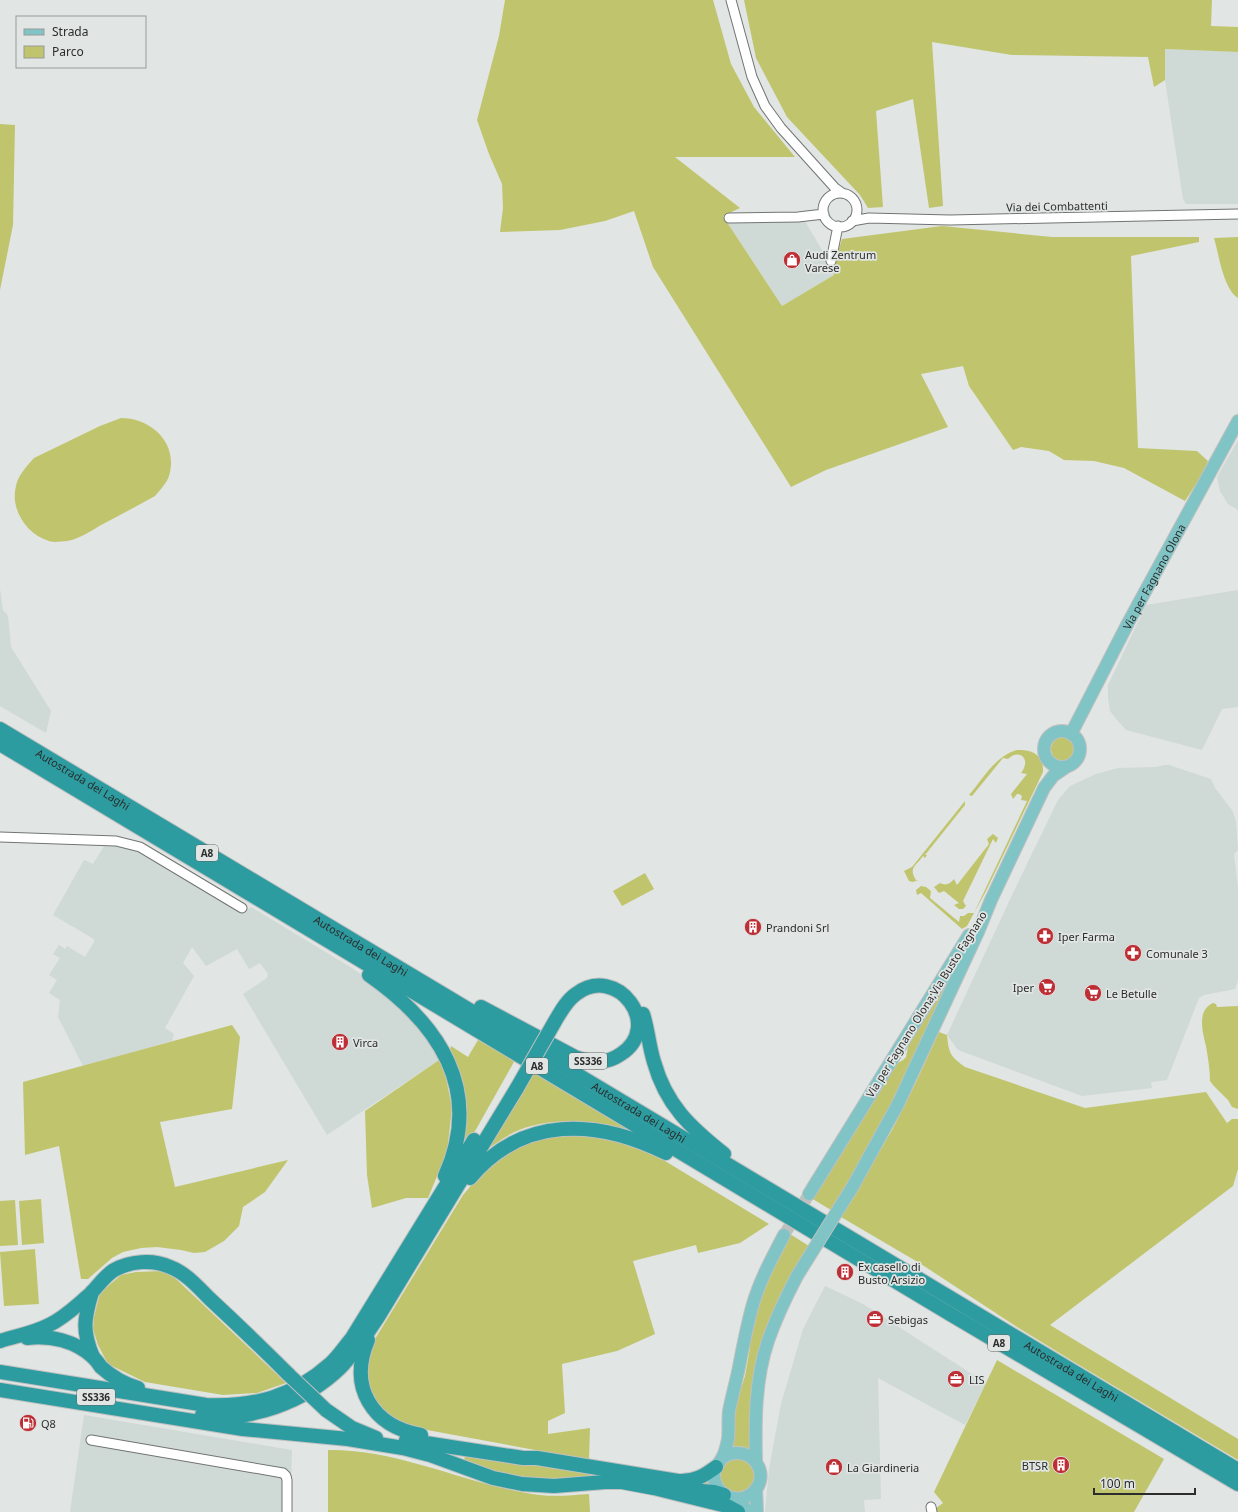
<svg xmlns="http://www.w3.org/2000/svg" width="1238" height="1512" font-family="'Noto Sans',sans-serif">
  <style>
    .built { fill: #cfd9d6 }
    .green { fill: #c0c56d }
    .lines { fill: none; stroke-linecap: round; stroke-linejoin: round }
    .major-tunnel { stroke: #bdc0be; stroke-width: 12; stroke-dasharray: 12 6; stroke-linecap: butt }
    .minor-casing { stroke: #717473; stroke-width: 11 }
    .major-casing { stroke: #bfc0c0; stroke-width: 14 }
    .highway-casing { stroke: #bfc0c0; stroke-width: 16 }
    .minor { stroke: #fff; stroke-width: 9 }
    .major { stroke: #80c4c6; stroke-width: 12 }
    .highway { stroke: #2c9ca0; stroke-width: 14 }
    .major-bridge-casing { stroke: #bfc0c0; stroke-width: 14; stroke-linecap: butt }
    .highway-bridge-casing { stroke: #bfc0c0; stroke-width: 16; stroke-linecap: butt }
    .major-bridge { stroke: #80c4c6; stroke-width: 12 }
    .highway-bridge { stroke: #2c9ca0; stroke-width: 14 }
    .labels { text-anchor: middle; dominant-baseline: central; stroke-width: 3.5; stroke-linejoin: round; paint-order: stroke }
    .shield { fill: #e1e5e3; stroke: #626463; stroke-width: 1 }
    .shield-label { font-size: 10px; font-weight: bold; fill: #2b2d2c }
    .street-label { font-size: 11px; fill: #2b2d2c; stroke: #e1e5e3 }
    .poi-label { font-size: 11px; fill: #2b2d2c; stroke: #e1e5e3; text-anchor: start }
  </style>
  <rect width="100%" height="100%" fill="#e1e5e3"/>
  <path class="built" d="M1165 49 1238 52V204H1186L1183 199 1165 80Z
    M802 216 833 269 834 275 782 306 726 220Z
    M1238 440V510L1228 504 1220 491 1217 477Z
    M0 589 3 610 8 616 11 647 51 711 46 733 0 706Z
    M1238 590V707L1222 709 1202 750 1126 730 1117 720 1110 711 1108 698V685L1146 605Z
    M1164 765H1169L1211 779 1215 788 1232 810 1236 821 1238 850 1234 854 1238 888V980L1235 989 1204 995 1199 998 1167 1080 1151 1082 1152 1088 1082 1096 958 1050 947 1035 1013 893 1058 800 1070 786 1096 774 1118 768 1156 767Z
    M106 843 127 846 242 914 251 907 352 968 383 990 400 1004 442 1058 327 1135 243 994 267 978 268 974 260 963 249 969 237 949 206 966 192 947 183 963 194 976 165 1028 174 1034 172 1041 83 1066 58 1017 60 1000 49 993 57 980 49 975 60 958 53 954 59 945 65 949 67 946 85 957 94 942V939L53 915 84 860 93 864Z
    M825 1286 863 1304 986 1383 965 1425 878 1378 881 1499 864 1500 865 1512H765L769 1469 781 1404 803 1329Z
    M84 1415 292 1450 290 1512H70Z"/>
  <path class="green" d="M505 0H713L731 64 754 107 795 157H675L740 208 723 216 782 306 834 275 833 269 842 239 942 226 1052 237H1199V242L1131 256 1138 448 1197 451 1208 461 1204 472 1185 501 1124 468 1094 461 1064 460 1049 451 1021 447 1013 450 969 386 963 366 921 374 948 427 826 470 791 487 653 267 634 211 605 221 560 230 500 232 503 208 502 184 489 154 477 120 499 36Z
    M744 0H1212L1211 26 1238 27V52L1165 49V80L1154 87 1148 57 1012 55 932 42 943 206 929 208 913 99 876 111 883 207 868 208 860 195 787 117 756 58Z
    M0 124 15 125 13 225 0 290Z
    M1238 237V298C1223 288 1219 255 1214 238Z
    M121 418C151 418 179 443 169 476 166 484 160 490 155 496 138 505 121 515 103 524 92 530 80 539 67 541 62 541 54 543 49 541 26 534 10 509 16 486 18 475 27 466 34 458L100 426Z
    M1051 749a12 12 0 1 1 24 0a12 12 0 1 1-24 0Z
    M1017 750C1032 749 1044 755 1043 772L986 891 967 926 962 929 921 893 917 895 916 890 921 886 926 887 931 891 930 898 959 922 960 916H964L968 913H974L1027 801 1021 800 1022 796 1019 794H1017L1013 799 1011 794 1027 774 1021 773C1032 759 1019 748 1008 759L1003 758 972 796 969 795C983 779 995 756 1017 750Z
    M965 801V805L925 855H927L925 858 923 856C916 866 908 868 916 880H918L913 882 909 881 904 871 912 867Z
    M993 834 998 838 996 843 993 839 963 901 966 906 963 909H959L954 905 959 903 944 891 939 893 934 887 940 883C946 886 950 884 954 879L957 885 989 844 987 839Z
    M645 873 654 889 622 906 613 891Z
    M957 961 892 1107 861 1161 831 1210 811 1198 891 1067 903 1060 906 1057 910 1036Z
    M1213 1003 1216 1004 1217 1007 1238 1006V1109L1232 1107 1228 1100 1213 1085 1210 1081C1210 1070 1208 1058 1206 1046 1203 1033 1196 1011 1213 1003Z
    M232 1025 240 1037 232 1109 160 1122 175 1187 288 1160 265 1192 243 1207 239 1226 224 1241 205 1252 194 1253 181 1250 157 1247 141 1248 123 1252 112 1258 88 1279H81L59 1146 25 1155 23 1082Z
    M939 1032 947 1035C949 1054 950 1056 965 1067L1085 1108 1206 1092 1227 1123 1232 1119H1238V1169L1233 1186 1050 1325 1238 1439V1460L1074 1362 1017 1327 921 1264 841 1217 892 1130 917 1080Z
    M478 1040 515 1060 456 1165 449 1056 451 1046 468 1057Z
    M442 1058 452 1108 447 1152 428 1198H406L372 1208 367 1175 365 1111Z
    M534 1071 570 1095 629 1129C597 1123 563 1117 531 1126 514 1130 499 1141 485 1151Z
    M575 1133 608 1138 638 1148 665 1161 769 1224 740 1243 698 1253 696 1245 633 1261 655 1334 617 1351 562 1364 565 1413 548 1421V1434L590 1428 589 1460 400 1425 383 1415 369 1395 364 1357 463 1195 485 1169 533 1138Z
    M41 1199 44 1243 22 1245 19 1201Z
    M15 1200 18 1245 0 1246V1201Z
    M790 1234 809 1246 779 1301 750 1449 739 1446H732L734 1418 737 1400 745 1376 750 1348V1342L756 1319 754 1316 759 1300 772 1273 770 1270Z
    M35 1249 39 1304 4 1306 0 1252Z
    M162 1271 175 1278 286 1383 257 1393 223 1395 145 1382 108 1364 98 1345 93 1329 94 1317 100 1293 121 1275 136 1272Z
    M997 1360 1164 1459 1134 1512H936L935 1509 943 1503 934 1492Z
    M328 1450C401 1449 469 1486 540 1495 557 1497 573 1495 589 1494L590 1512H328Z
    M465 1455 709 1478 711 1487 510 1478 464 1461Z
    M719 1476a18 18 0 1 1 36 0a18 18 0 1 1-36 0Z"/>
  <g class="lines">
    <path class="major-tunnel" d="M784 1235 809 1194"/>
    <defs>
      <path id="minor" d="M731 0 752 77 765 106 781 128 835 188 842 193
        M823 210a17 17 0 1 1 34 0a17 17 0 1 1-34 0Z
        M729 218 798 217 824 214
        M852 221 869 218 950 220 1238 214
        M831 261 838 226
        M0 837 116 841 140 847 242 908
        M91 1440 283 1473 286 1476 287 1480V1512
        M931 1507 932 1512"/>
      <g id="major">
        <circle cx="1062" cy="749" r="18"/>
        <path id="s1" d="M1071 734 1128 623 1238 421"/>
        <path d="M853 1186 898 1104 978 932 991 900 1044 788 1053 776 1066 767"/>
        <path d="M809 1194 969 935"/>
        <path d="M723 1457C752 1441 774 1477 751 1494 736 1505 714 1494 714 1475 714 1467 720 1463 723 1456 725 1452 727 1444 728 1439 729 1430 728 1420 729 1411 732 1396 736 1382 739 1367 743 1346 747 1325 753 1304 760 1280 772 1258 784 1235"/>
        <path d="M756 1462C755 1422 755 1379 768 1341 776 1318 786 1297 797 1276"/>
        <path d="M756 1489 757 1512"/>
        <path d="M736 1499 749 1512"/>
      </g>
      <g id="highway">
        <path id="s2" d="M0 729 1238 1470"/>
        <path d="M0 744 950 1314 1238 1484"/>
        <path d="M369 975C439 1024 484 1090 445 1176"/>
        <path d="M481 1007 575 1057C592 1063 605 1065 621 1054 664 1026 617 963 576 994 566 1001 560 1013 554 1023"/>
        <path d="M643 1014C648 1030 649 1046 654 1062 666 1105 690 1127 724 1154"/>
        <path d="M470 1178C523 1115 597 1119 666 1153"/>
        <path d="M92 1292C84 1319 82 1331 93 1357"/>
        <path d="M27 1338C51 1335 75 1341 93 1357 96 1360 99 1364 101 1367 112 1377 124 1384 138 1388"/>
        <path d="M368 1340C348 1387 372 1426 421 1435"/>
        <path d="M0 1341C16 1336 34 1333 49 1325 64 1318 76 1306 88 1296 97 1288 103 1277 114 1270 130 1261 153 1259 170 1267 186 1273 198 1287 210 1299 237 1324 263 1349 289 1375"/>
        <path d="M0 1372 206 1405C254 1407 293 1397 330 1364 338 1357 345 1346 352 1338L474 1140"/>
        <path d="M0 1390 243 1429 348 1439 403 1448 430 1455 493 1478 522 1484 554 1486 605 1482H622L654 1488 727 1506 738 1512"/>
        <path d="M326 1410 352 1428 376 1438"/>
        <path d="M202 1415C249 1423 306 1401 340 1368 355 1353 366 1335 378 1317L517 1088"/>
        <path d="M406 1440 523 1458H537L678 1481C694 1482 704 1476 716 1467"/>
        <path d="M690 1490 714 1492 724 1495"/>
      </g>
    </defs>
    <use href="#minor" class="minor-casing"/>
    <use href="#major" class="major-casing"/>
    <use href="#highway" class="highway-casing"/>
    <use href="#minor" class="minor"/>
    <use href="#major" class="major"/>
    <use href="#highway" class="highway"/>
    <defs>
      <path id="major-bridge" d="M797 1276 853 1186"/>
      <path id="highway-bridge" d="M517 1088 554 1023
        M289 1375 326 1410"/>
    </defs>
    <use href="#major-bridge" class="major-bridge-casing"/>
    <use href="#highway-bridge" class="highway-bridge-casing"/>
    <use href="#major-bridge" class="major-bridge"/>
    <use href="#highway-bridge" class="highway-bridge"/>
  </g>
  <defs>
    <symbol id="shop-disc" viewBox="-11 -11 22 22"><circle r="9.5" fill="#be2e35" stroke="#e1e5e3"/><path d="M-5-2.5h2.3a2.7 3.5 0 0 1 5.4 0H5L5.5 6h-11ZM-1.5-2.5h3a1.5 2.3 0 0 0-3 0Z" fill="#fff"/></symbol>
    <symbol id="building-disc" viewBox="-11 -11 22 22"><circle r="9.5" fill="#be2e35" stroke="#e1e5e3"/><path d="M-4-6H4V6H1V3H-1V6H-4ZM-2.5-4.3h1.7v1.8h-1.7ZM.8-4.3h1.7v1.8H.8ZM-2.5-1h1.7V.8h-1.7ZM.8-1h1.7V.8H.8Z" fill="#fff"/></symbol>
    <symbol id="pharmacy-disc" viewBox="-11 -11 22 22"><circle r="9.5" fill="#be2e35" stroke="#e1e5e3"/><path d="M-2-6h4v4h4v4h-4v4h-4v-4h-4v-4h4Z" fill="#fff"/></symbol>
    <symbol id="supermarket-disc" viewBox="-11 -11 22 22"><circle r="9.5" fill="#be2e35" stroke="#e1e5e3"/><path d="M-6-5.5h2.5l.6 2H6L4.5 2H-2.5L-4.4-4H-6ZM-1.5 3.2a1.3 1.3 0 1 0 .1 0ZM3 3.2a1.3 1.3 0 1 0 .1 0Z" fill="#fff"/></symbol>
    <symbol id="office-disc" viewBox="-11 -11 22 22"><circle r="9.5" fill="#be2e35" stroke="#e1e5e3"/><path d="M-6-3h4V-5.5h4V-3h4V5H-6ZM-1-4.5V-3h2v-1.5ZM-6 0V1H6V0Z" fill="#fff"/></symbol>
    <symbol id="fuel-disc" viewBox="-11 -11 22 22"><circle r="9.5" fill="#be2e35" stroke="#e1e5e3"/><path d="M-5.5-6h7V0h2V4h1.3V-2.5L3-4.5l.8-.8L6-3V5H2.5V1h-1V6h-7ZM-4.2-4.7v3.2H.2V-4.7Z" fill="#fff"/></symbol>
  </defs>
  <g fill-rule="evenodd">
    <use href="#shop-disc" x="782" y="250" width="20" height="20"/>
    <use href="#building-disc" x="743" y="917" width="20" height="20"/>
    <use href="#pharmacy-disc" x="1035" y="926" width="20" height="20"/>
    <use href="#pharmacy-disc" x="1123" y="943" width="20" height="20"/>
    <use href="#supermarket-disc" x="1037" y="977" width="20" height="20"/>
    <use href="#supermarket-disc" x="1083" y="983" width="20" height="20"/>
    <use href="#building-disc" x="330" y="1032" width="20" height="20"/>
    <use href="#building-disc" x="835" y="1262" width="20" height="20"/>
    <use href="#office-disc" x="865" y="1309" width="20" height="20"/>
    <use href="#office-disc" x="946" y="1369" width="20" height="20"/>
    <use href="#fuel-disc" x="18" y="1413" width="20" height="20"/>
    <use href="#building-disc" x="1051" y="1455" width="20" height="20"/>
    <use href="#shop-disc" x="824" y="1457" width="20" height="20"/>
  </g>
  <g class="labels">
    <g class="shield">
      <rect x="196" y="845" width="22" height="16" rx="3"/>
      <rect x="569" y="1053" width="38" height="16" rx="3"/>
      <rect x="526" y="1058" width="22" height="16" rx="3"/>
      <rect x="988" y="1335" width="22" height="16" rx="3"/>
      <rect x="77" y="1389" width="38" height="16" rx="3"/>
    </g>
    <g class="shield-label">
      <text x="207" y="853">A8</text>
      <text x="588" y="1061">SS336</text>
      <text x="537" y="1066">A8</text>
      <text x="999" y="1343">A8</text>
      <text x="96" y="1397">SS336</text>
    </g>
    <g class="street-label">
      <text transform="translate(1057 206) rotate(-1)">Via dei Combattenti</text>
      <text stroke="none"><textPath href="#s1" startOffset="178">Via per Fagnano Olona</textPath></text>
      <text stroke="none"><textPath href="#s2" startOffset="97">Autostrada dei Laghi</textPath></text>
      <text stroke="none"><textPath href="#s2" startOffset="421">Autostrada dei Laghi</textPath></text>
      <text transform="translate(926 1004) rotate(-58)">Via per Fagnano Olona;Via Busto Fagnano</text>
      <text stroke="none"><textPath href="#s2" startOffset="745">Autostrada dei Laghi</textPath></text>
      <text stroke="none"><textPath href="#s2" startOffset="1249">Autostrada dei Laghi</textPath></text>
    </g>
    <g class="poi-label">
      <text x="805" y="254">Audi Zentrum<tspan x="805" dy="13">Varese</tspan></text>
      <text x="766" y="927">Prandoni Srl</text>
      <text x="1058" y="936">Iper Farma</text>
      <text x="1146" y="953">Comunale 3</text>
      <text x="1034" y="987" text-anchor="end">Iper</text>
      <text x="1106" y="993">Le Betulle</text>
      <text x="353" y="1042">Virca</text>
      <text x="858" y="1266">Ex casello di<tspan x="858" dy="13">Busto Arsizio</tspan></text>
      <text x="888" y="1319">Sebigas</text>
      <text x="969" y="1379">LIS</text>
      <text x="41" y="1423">Q8</text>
      <text x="1048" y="1465" text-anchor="end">BTSR</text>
      <text x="847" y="1467">La Giardineria</text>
    </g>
  </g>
  <rect x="16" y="16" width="130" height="52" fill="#e1e5e3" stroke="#989b9a"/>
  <rect x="24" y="29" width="20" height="6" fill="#80c4c6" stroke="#989b9a"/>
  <text x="52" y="36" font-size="12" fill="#2b2d2c">Strada</text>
  <rect x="24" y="46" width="20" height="12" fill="#c0c56d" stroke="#989b9a"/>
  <text x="52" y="56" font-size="12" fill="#2b2d2c">Parco</text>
  <path d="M1094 1488v6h101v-6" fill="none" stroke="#2b2d2c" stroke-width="2"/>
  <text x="1100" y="1488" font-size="12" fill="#2b2d2c" stroke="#e1e5e3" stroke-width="3" paint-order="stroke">100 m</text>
</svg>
